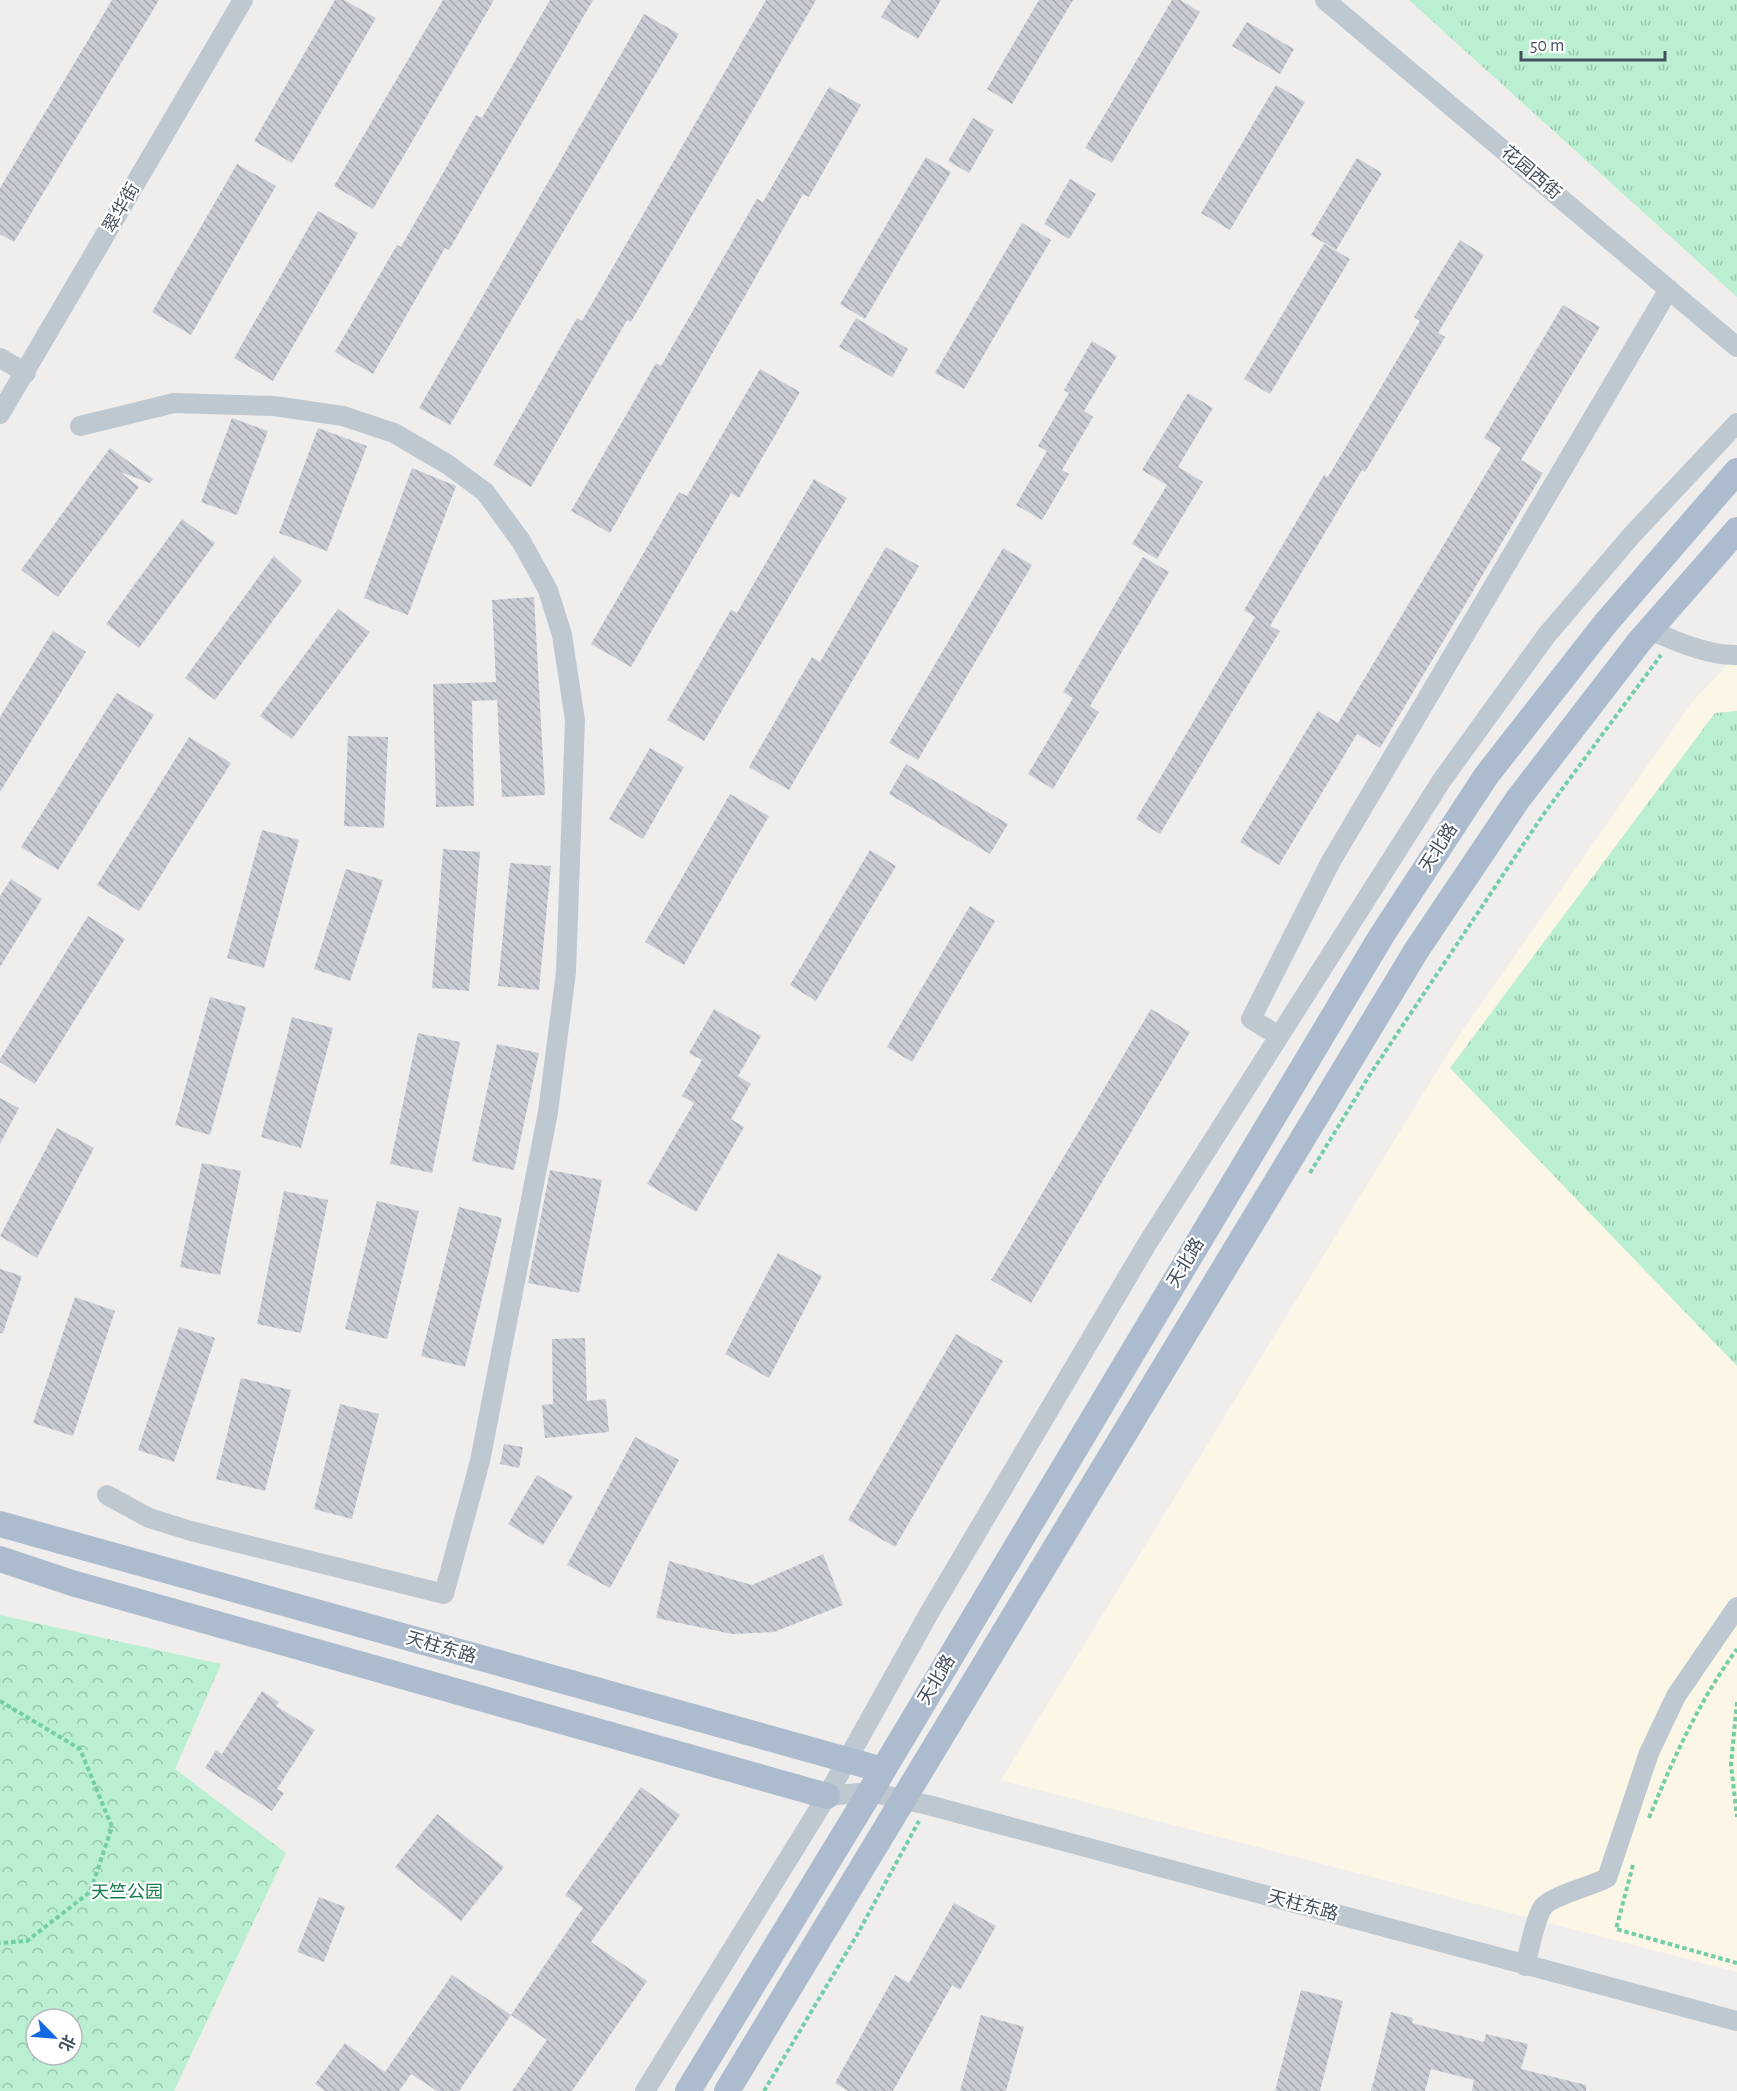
<svg xmlns="http://www.w3.org/2000/svg" width="1737" height="2091" font-family="'Alegreya Sans','Noto Sans SC',sans-serif">
  <style>
    .commercial { fill: #fcf6e6 }
    .grass { fill: url(#grass-tufts) }
    .forest { fill: url(#forest-crowns); fill-rule: evenodd }
    .building { fill: url(#building-back-hatch) }
    .lines { fill: none; stroke-linecap: round; stroke-linejoin: round }
    .path { stroke: #72cea4; stroke-width: 4; stroke-dasharray: 4.5 3; stroke-linecap: butt }
    .minor { stroke: #bec8d0; stroke-width: 20 }
    .major { stroke: #acbcce; stroke-width: 26 }
    .labels { text-anchor: middle; dominant-baseline: central; stroke-width: 4.5; stroke-linejoin: round; paint-order: stroke }
    .street-label { font-size: 18px; fill: #45505c; stroke: #fff }
    .park-label { font-size: 18px; fill: #147e4d; stroke: #fff }
  </style>
  <defs>
    <pattern id="grass-tufts" width="24" height="20" patternUnits="userSpaceOnUse" patternTransform="scale(1.5)"><rect width="24" height="20" fill="#baf0d1"/><path d="M3 7l-1-3M5 7V3M7 7l1-3M15 17l-1-3M17 17v-4M19 17l1-3" fill="none" stroke="#99c5ad"/></pattern>
    <pattern id="forest-crowns" width="20" height="18" patternUnits="userSpaceOnUse" patternTransform="scale(1.5)"><rect width="20" height="18" fill="#baf0d1"/><path d="M2 6a3 3 0 1 1 6 0M12 15a3 3 0 1 1 6 0" fill="none" stroke="#99c5ad"/></pattern>
    <pattern id="building-back-hatch" width="6" height="6" patternUnits="userSpaceOnUse" patternTransform="scale(1.5)"><rect width="6" height="6" fill="#c9ccd4"/><path d="M-1 5l2 2M0 0l6 6M5-1l2 2" fill="none" stroke="#a5a8af"/></pattern>
  </defs>
  <rect width="100%" height="100%" fill="#f0eeed"/>
  <path class="commercial" d="M1737 655V1972L1001 1780 1458 1037 1692 702Z"/>
  <path class="grass" d="M1409 0H1737V297Z
    M1737 711V1366L1450 1068 1715 713Z"/>
  <path class="forest" d="M0 1615 221 1664 175 1769 286 1853 174 2091H0ZM36 2019H72V2055H36Z"/>
  <path class="building" d="M112 0H159L14 242 0 234V188Z
    M335 0H344L376 18 292 163 254 141Z
    M443 0H494L373 209 334 186Z
    M550 0H593L449 250 445 248 373 374 335 352 397 245 401 247 476 115 482 118Z
    M766 0H816L631 322 627 320 531 487 493 465 577 318 582 321Z
    M891 0H941L918 39 881 17Z
    M1039 0H1073L1012 104 987 89Z
    M1172 0H1180L1200 12 1112 163 1085 148Z
    M644 14 679 34 450 425 419 408Z
    M1247 22 1294 49 1280 74 1232 46Z
    M1276 85 1305 102 1230 230 1201 213Z
    M829 87 861 105 809 197 803 194 610 533 571 511 656 363 661 366 757 199 763 202Z
    M973 118 994 130 969 173 948 161Z
    M926 157 951 172 865 319 840 304Z
    M1357 158 1382 173 1336 250 1311 235Z
    M237 164 276 186 191 335 152 312Z
    M1070 179 1096 194 1069 239 1044 224Z
    M318 211 358 233 273 381 234 358Z
    M1022 223 1051 240 964 389 935 373Z
    M1460 240 1484 255 1438 333 1445 337 1365 472 1362 470 1270 626 1280 631 1160 834 1136 819 1255 617 1244 610 1324 475 1328 477 1420 321 1414 317Z
    M1324 244 1350 259 1270 394 1244 379Z
    M1563 305 1600 327 1521 460 1543 473 1380 748 1357 734 1279 865 1240 842 1318 711 1338 723 1501 448 1484 438Z
    M856 318 908 349 892 377 839 347Z
    M1092 341 1117 356 1084 411 1093 417 1062 470 1069 474 1042 520 1016 505 1047 451 1038 446 1069 393 1064 390Z
    M760 369 800 392 739 498 731 493 631 667 591 644 679 492 687 496Z
    M1188 393 1213 408 1178 467 1203 482 1157 559 1132 544 1167 485 1142 470Z
    M232 418 268 431 237 515 201 502Z
    M318 428 367 446 327 551 279 533Z
    M110 448 153 479 150 483 120 472 139 487 58 597 21 570Z
    M412 468 456 486 408 615 364 598Z
    M814 479 847 498 704 741 667 720 731 610 737 613Z
    M182 519 215 543 139 648 106 624Z
    M886 547 919 566 789 790 749 767 812 657 820 662Z
    M1003 548 1032 565 918 760 889 743Z
    M274 556 302 581 215 700 185 678Z
    M1143 557 1169 572 1090 706 1099 712 1053 789 1028 774 1073 698 1063 692Z
    M534 597 545 795 502 797 497 700 472 701 474 806 436 807 433 684 496 682 492 600Z
    M338 609 370 632 292 739 260 716Z
    M53 631 86 652 0 792V717Z
    M117 693 154 715 58 870 21 847Z
    M348 736 388 737 384 828 344 826Z
    M189 737 231 763 139 911 97 885Z
    M650 748 684 767 643 839 609 819Z
    M906 764 1008 824 990 854 889 794Z
    M730 794 769 816 684 965 645 942Z
    M262 830 299 840 264 968 227 958Z
    M443 849 480 852 469 991 432 988Z
    M870 850 896 866 816 1001 790 985Z
    M510 863 551 866 539 990 498 986Z
    M346 869 383 880 350 981 314 969Z
    M11 879 42 899 0 967V896Z
    M970 906 995 921 912 1062 887 1047Z
    M88 916 125 939 35 1084 0 1062V1059Z
    M210 997 246 1007 210 1135 175 1125Z
    M714 1009 761 1036 738 1076 751 1084 731 1119 744 1127 696 1212 647 1184 694 1103 682 1096 702 1060 689 1053Z
    M1151 1009 1190 1032 1031 1303 991 1280Z
    M292 1017 333 1028 301 1148 261 1137Z
    M418 1033 460 1042 432 1173 390 1164Z
    M497 1044 539 1053 514 1170 472 1161Z
    M0 1098 19 1108 0 1144Z
    M57 1128 94 1148 37 1258 0 1236Z
    M202 1163 241 1171 220 1275 180 1267Z
    M550 1170 602 1180 579 1293 528 1283Z
    M284 1191 328 1200 301 1333 257 1324Z
    M377 1201 419 1211 387 1339 345 1329Z
    M459 1207 502 1218 465 1367 421 1356Z
    M778 1253 822 1276 769 1378 725 1354Z
    M0 1269 22 1276 3 1333H0Z
    M75 1297 115 1311 73 1436 33 1423Z
    M179 1327 215 1338 174 1462 138 1450Z
    M956 1334 1003 1361 895 1547 848 1520Z
    M585 1338 587 1401 606 1399 609 1432 545 1438 542 1405 553 1404 552 1339Z
    M241 1378 291 1390 265 1491 216 1479Z
    M340 1404 379 1414 352 1519 314 1509Z
    M635 1437 679 1460 610 1588 567 1565Z
    M504 1444 523 1447 519 1468 500 1464Z
    M537 1475 573 1496 543 1545 508 1524Z
    M823 1554 843 1605 774 1632 732 1634 656 1618 669 1561 752 1585Z
    M262 1691 279 1702 276 1706 315 1730 277 1789 284 1793 272 1811 205 1768 216 1750 222 1754Z
    M641 1787 680 1815 591 1942 647 1981 572 2091H512L547 2040 511 2015 583 1908 565 1895Z
    M437 1814 504 1867 461 1921 395 1867Z
    M319 1897 345 1907 324 1962 297 1952Z
    M954 1903 996 1926 960 1990 952 1985 893 2091H848L835 2083 895 1975 909 1983Z
    M452 1975 511 2015 459 2091H437L411 2074 399 2091H325L315 2084 345 2043 385 2072Z
    M1301 1990 1343 2001 1320 2091H1275Z
    M1391 2012 1413 2018 1412 2023 1484 2042 1486 2034 1528 2044 1521 2069 1586 2085V2091H1472L1474 2080 1431 2069 1425 2091H1371Z
    M981 2015 1024 2027 1006 2091H960Z"/>
  <g class="lines">
    <path class="path" d="M1310 1173 1369 1076 1543 815 1661 655
      M0 1701 80 1749 112 1827 90 1892 27 1941 0 1943
      M1737 1702 1731 1764 1737 1817
      M1649 1818C1673 1759 1699 1701 1737 1649
      M1633 1865 1616 1929 1737 1963
      M764 2091 857 1935 919 1821"/>
    <path class="minor" d="M1325 0 1737 347
      M0 358 26 373
      M0 414 243 0
      M80 426 174 403 274 406 343 416 394 433 447 464 485 492 521 541 548 590 562 635 575 720 566 972 548 1112 480 1461 444 1594 191 1531 149 1518 107 1495
      M1650 630C1675 641 1709 656 1737 655
      M1279 1036 1251 1019 1330 863 1669 289
      M827 1796 870 1792 928 1805 1737 2021
      M1525 1966C1529 1952 1535 1918 1543 1907 1551 1896 1592 1886 1607 1878L1649 1753 1676 1696 1737 1607
      M645 2091 827 1796 928 1615 1147 1244 1442 780 1546 636 1631 536 1737 423"/>
    <path class="major" d="M0 1524 883 1770
      M0 1559 72 1583 827 1796
      M688 2091 870 1792 1382 935 1486 776 1605 624 1737 471
      M727 2091 1416 951 1518 799 1639 642 1737 530"/>
  </g>
  <g class="labels">
    <g class="street-label">
      <text transform="translate(1531 173) rotate(40)">花园西街</text>
      <text transform="translate(122 208) rotate(-60)">翠华街</text>
      <text transform="translate(1439 848) rotate(-57)">天北路</text>
      <text transform="translate(1186 1263) rotate(-59)">天北路</text>
      <text transform="translate(441 1648) rotate(16)">天柱东路</text>
      <text transform="translate(937 1680) rotate(-59)">天北路</text>
      <text transform="translate(1303 1906) rotate(15)">天柱东路</text>
    </g>
    <g class="park-label">
      <text x="127" y="1893">天竺公园</text>
    </g>
  </g>
  <g transform="translate(54 2037) rotate(115)"><circle r="28" fill="#ffffff" stroke="#b5b9be" stroke-width="1.5"/>
  <path d="M0-4.5L10 22L0 15L-10 22Z" fill="#1568e3"/>
  <text y="-9" font-size="16" font-weight="bold" text-anchor="middle" fill="#45505c">北</text>
  </g>
  <path d="M1521 51v9h144v-9" fill="none" stroke="#45505c" stroke-width="3"/>
  <text x="1530" y="51" font-size="18" fill="#45505c" stroke="#ffffff" stroke-width="4.5" paint-order="stroke">50 m</text>
</svg>
